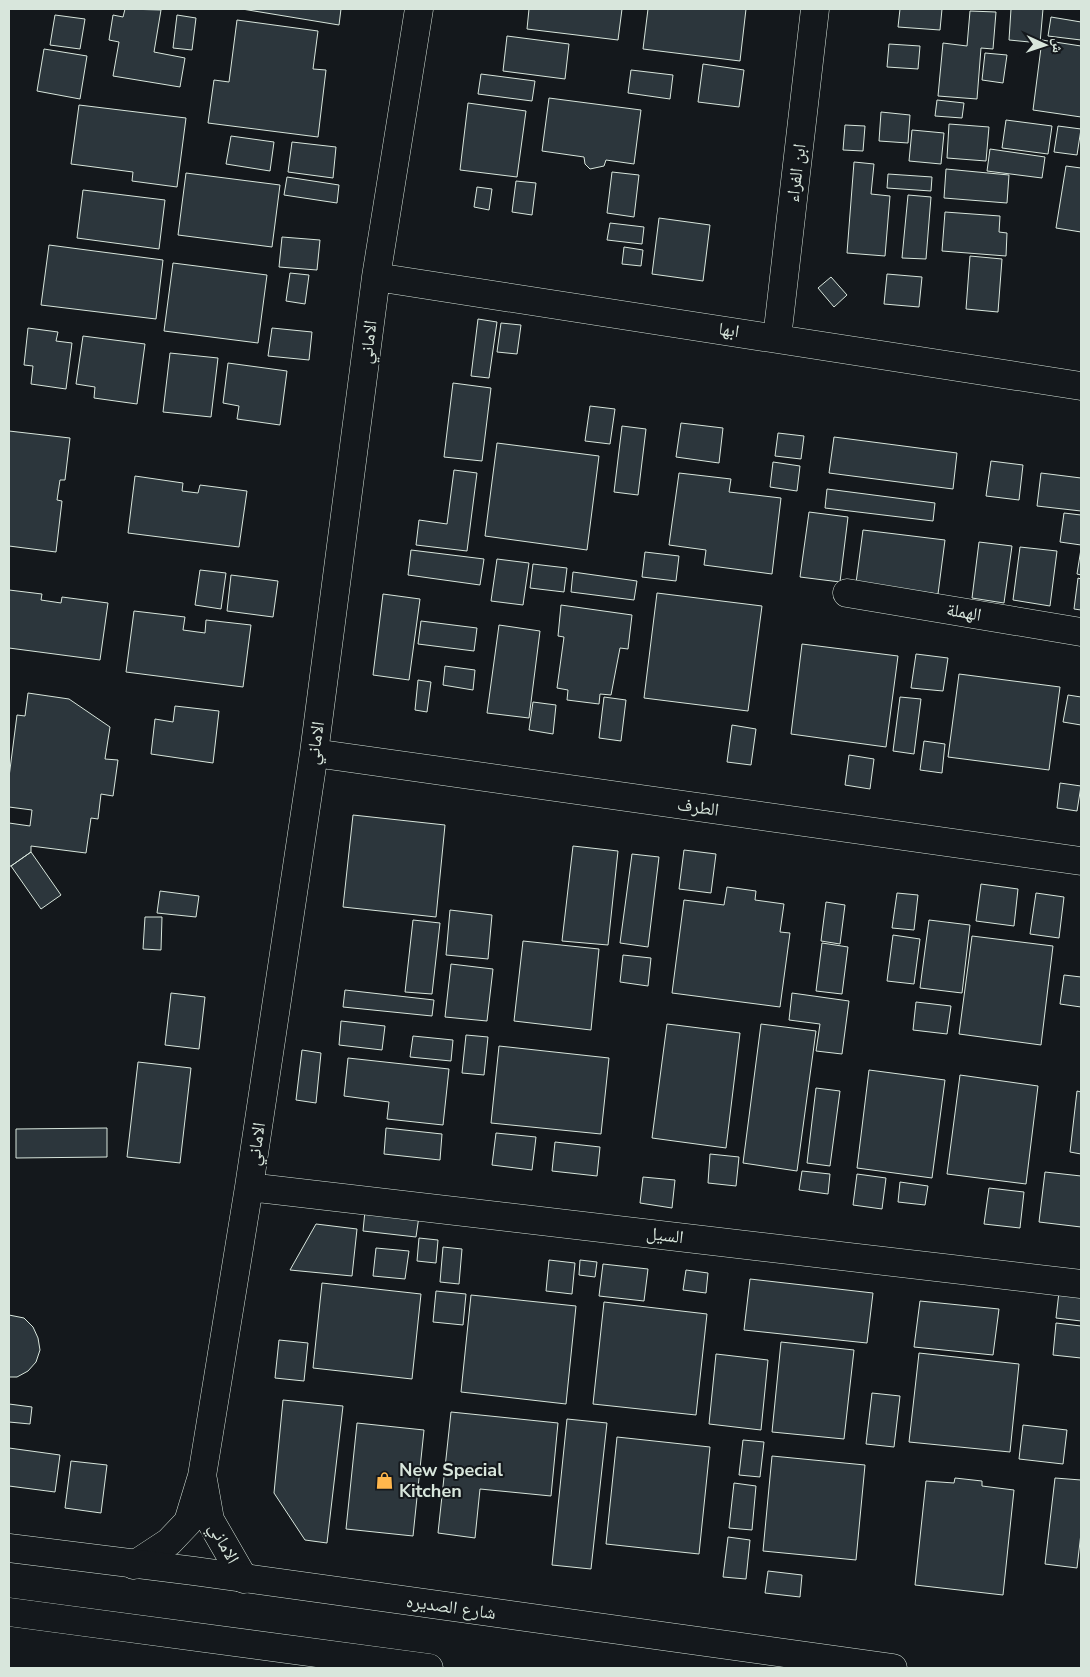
<svg xmlns="http://www.w3.org/2000/svg" width="1090" height="1677" font-family="'Nunito Sans','Noto Naskh Arabic',sans-serif">
  <style>
    .building { fill: #2c363c; stroke: #d8e6dc }
    .lines { fill: none; stroke-linecap: round; stroke-linejoin: round }
    .street-casing { stroke: #d8e6dc; stroke-width: 29 }
    .secondary-casing { stroke: #d8e6dc; stroke-width: 29 }
    .street { stroke: #14181c; stroke-width: 28 }
    .secondary { stroke: #14181c; stroke-width: 28 }
    .labels { text-anchor: middle; dominant-baseline: central; stroke-width: 4; stroke-linejoin: round; paint-order: stroke }
    .street-label { font-size: 18px; fill: #d8e6dc; stroke: #14181c }
    .poi-label { font-size: 18px; font-weight: bold; fill: #d8e6dc; stroke: #14181c; text-anchor: start }
  </style>
  <rect width="100%" height="100%" fill="#14181c"/>
  <path class="building" d="M125 9 161 10 154 52 185 58 180 87 113 76 119 42 109 40 113 15 123 17Z
    M242 9H341L339 25Z
    M529 9H622L618 40 527 29Z
    M648 9H746L740 61 643 49Z
    M900 9H942L940 30 898 27Z
    M1011 9H1043L1040 43 1009 40Z
    M970 11 996 12 993 49 981 48 977 99 938 96 943 43 967 46Z
    M55 15 85 19 80 49 50 45Z
    M177 15 196 18 192 50 173 48Z
    M1051 17 1081 22V40L1048 36Z
    M237 20 318 31 313 69 326 70 318 137 208 123 214 80 229 82Z
    M507 36 569 44 565 79 503 71Z
    M1042 40 1081 46V117L1033 110Z
    M889 44 920 46 918 69 887 67Z
    M44 49 87 56 80 99 37 91Z
    M985 53 1007 55 1003 83 982 80Z
    M703 64 744 70 739 107 698 102Z
    M631 70 673 75 670 99 628 93Z
    M481 74 535 81 532 101 478 94Z
    M549 98 641 110 634 164 606 160 604 166 590 169 585 164 584 157 542 151Z
    M937 100 964 103 962 118 935 116Z
    M468 103 526 111 517 177 460 170Z
    M79 105 186 118 177 187 132 181 133 172 71 164Z
    M881 112 910 115 908 143 879 141Z
    M1006 120 1052 126 1048 154 1002 148Z
    M949 124 989 127 986 161 947 158Z
    M845 125 865 126 863 151 843 150Z
    M1058 126 1081 129 1077 155 1054 152Z
    M912 130 944 133 941 164 909 161Z
    M231 136 274 142 270 171 226 164Z
    M292 142 336 147 333 178 288 172Z
    M990 149 1045 157 1042 178 987 171Z
    M854 162 874 164 871 194 890 196 885 256 847 253Z
    M1066 166 1081 168V232L1056 228Z
    M946 169 1009 175 1007 203 944 198Z
    M612 172 639 175 634 217 607 213Z
    M186 173 280 185 272 247 178 235Z
    M888 174 932 177 931 191 887 188Z
    M287 177 339 185 337 203 284 195Z
    M516 181 536 183 532 215 512 212Z
    M477 187 492 189 489 210 474 207Z
    M83 190 165 200 159 249 77 238Z
    M908 195 931 197 926 259 902 258Z
    M945 212 1000 216 999 232 1007 233 1006 256 942 251Z
    M659 218 710 225 703 281 652 274Z
    M610 223 644 227 642 244 607 240Z
    M282 237 320 240 317 270 279 267Z
    M49 245 163 260 156 319 41 305Z
    M624 247 643 250 641 266 622 264Z
    M970 256 1002 259 998 312 966 309Z
    M173 263 267 275 258 343 164 331Z
    M290 273 309 275 305 304 286 301Z
    M887 274 922 277 919 307 884 304Z
    M831 277 847 295 834 307 818 288Z
    M478 319 497 322 489 378 471 376Z
    M501 323 521 325 517 354 497 352Z
    M28 328 58 332 56 341 72 343 66 389 31 384 33 366 24 365Z
    M272 328 312 332 309 360 268 356Z
    M83 336 145 344 137 404 94 398 95 387 76 384Z
    M170 353 218 358 211 417 163 412Z
    M228 363 287 371 280 425 237 419 239 406 223 403Z
    M453 383 491 388 482 461 444 457Z
    M590 406 615 409 610 444 585 441Z
    M681 423 723 428 719 463 676 457Z
    M622 426 646 429 638 495 614 492Z
    M9 431 70 438 65 480H60L57 500 62 501 56 552 9 546Z
    M778 433 804 436 801 459 775 456Z
    M834 437 957 453 953 489 829 473Z
    M497 443 599 456 587 550 485 536Z
    M991 461 1023 465 1019 500 986 496Z
    M773 462 800 466 797 491 770 487Z
    M454 470 477 473 467 551 416 545 419 520 447 524Z
    M679 473 731 479 729 492 781 498 772 574 704 565 706 550 669 545Z
    M1041 473 1081 478V511L1037 506Z
    M135 476 183 483 182 491 198 493 200 485 247 491 239 547 128 533Z
    M827 489 935 503 933 521 825 508Z
    M809 512 848 517 840 582 800 577Z
    M1064 513 1081 515V545L1060 542Z
    M863 530 945 540 938 594 856 583Z
    M979 542 1012 546 1004 603 972 598Z
    M1020 547 1057 551 1050 606 1013 600Z
    M1081 549V575L1077 574Z
    M411 550 484 559 480 585 408 575Z
    M645 552 679 556 676 581 642 577Z
    M497 559 529 563 523 605 491 601Z
    M533 564 567 568 564 592 530 588Z
    M200 570 226 573 221 609 195 605Z
    M573 572 637 581 634 600 571 592Z
    M231 575 278 581 273 617 227 611Z
    M1078 578 1081 579V610L1074 609Z
    M9 590 42 594 41 600 61 603 62 597 108 603 100 660 9 648Z
    M657 593 762 606 748 711 644 698Z
    M383 594 420 599 409 680 373 675Z
    M561 605 632 615 628 649 620 648 611 695 600 694 599 704 567 700 568 690 557 688 564 637 558 636Z
    M134 611 185 617 183 630 205 633 206 620 251 625 243 687 126 672Z
    M421 621 477 628 474 651 418 644Z
    M499 625 540 631 529 718 487 713Z
    M802 644 898 656 886 747 791 734Z
    M916 654 948 658 943 691 911 688Z
    M445 666 475 670 473 690 443 685Z
    M959 674 1060 687 1049 770 948 757Z
    M418 680 431 682 427 712 415 710Z
    M28 693 69 699 110 727 105 759 118 760 113 796 101 794 98 819 91 818 86 853 31 846V852L11 866H9V823L30 826 32 810 9 807V777L17 715 25 716Z
    M1068 695 1081 697V725L1063 722Z
    M604 697 626 700 621 741 599 738Z
    M900 697 921 699 914 754 893 751Z
    M533 702 556 705 553 734 529 730Z
    M175 706 219 711 213 763 151 754 155 719 173 722Z
    M732 725 756 729 751 765 727 762Z
    M924 741 945 744 942 773 920 770Z
    M849 755 874 759 870 789 845 785Z
    M1060 783 1081 786 1077 811 1057 808Z
    M353 815 445 825 436 917 343 907Z
    M573 846 618 851 608 945 562 941Z
    M684 850 716 854 711 893 679 889Z
    M31 852 61 895 41 909 11 866Z
    M632 854 659 857 648 947 620 943Z
    M981 884 1018 889 1014 926 976 921Z
    M727 887 756 891 755 900 784 904 780 932 790 933 780 1007 672 993 684 900 724 905Z
    M160 891 199 896 196 917 157 913Z
    M897 893 918 895 914 930 892 928Z
    M1036 893 1064 897 1059 938 1030 934Z
    M826 902 845 905 840 944 821 941Z
    M450 910 492 915 488 959 446 955Z
    M145 917H162L161 950 143 949Z
    M413 920 440 923 432 994 405 992Z
    M929 920 970 925 962 993 920 988Z
    M893 935 920 939 914 984 887 981Z
    M972 936 1053 946 1041 1045 959 1034Z
    M523 941 599 949 591 1030 514 1021Z
    M822 943 848 947 842 994 816 991Z
    M623 955 651 958 648 986 620 982Z
    M451 964 493 969 487 1021 445 1017Z
    M1064 975 1081 977V1007L1060 1004Z
    M345 990 434 1000 432 1016 343 1007Z
    M171 993 205 997 199 1049 165 1045Z
    M792 993 849 1001 842 1054 816 1051 820 1024 789 1020Z
    M916 1002 951 1006 947 1034 913 1030Z
    M341 1021 385 1026 382 1050 339 1045Z
    M667 1024 740 1033 726 1148 652 1138Z
    M761 1024 816 1031 797 1171 743 1163Z
    M466 1035 488 1037 484 1075 462 1073Z
    M413 1036 453 1040 451 1061 410 1057Z
    M499 1046 609 1058 601 1134 491 1123Z
    M302 1050 321 1053 316 1103 296 1100Z
    M348 1058 449 1069 443 1125 387 1119 389 1102 344 1096Z
    M138 1062 191 1068 180 1163 127 1157Z
    M869 1070 945 1080 932 1178 857 1168Z
    M960 1075 1038 1086 1026 1184 947 1174Z
    M816 1088 840 1091 830 1166 807 1163Z
    M1077 1091 1081 1092V1154L1070 1152Z
    M107 1128V1157L16 1158V1129Z
    M386 1128 442 1134 440 1160 384 1154Z
    M496 1133 536 1137 532 1170 492 1165Z
    M555 1142 600 1147 597 1176 552 1171Z
    M710 1154 739 1157 736 1186 708 1183Z
    M802 1171 830 1174 828 1194 799 1190Z
    M1045 1172 1081 1176V1227L1039 1222Z
    M857 1174 886 1178 882 1209 853 1205Z
    M643 1177 675 1180 672 1208 640 1203Z
    M900 1182 928 1186 925 1205 898 1202Z
    M989 1188 1024 1192 1020 1228 984 1224Z
    M365 1211 419 1216 416 1237 363 1231Z
    M316 1224 357 1229 352 1276 290 1270Z
    M419 1238 438 1240 436 1263 417 1261Z
    M443 1247 462 1249 459 1284 440 1282Z
    M376 1248 409 1251 405 1279 373 1276Z
    M549 1260 575 1263 572 1294 546 1291Z
    M580 1260 597 1262 595 1277 579 1275Z
    M603 1264 648 1269 644 1301 599 1296Z
    M686 1270 708 1273 706 1293 683 1290Z
    M750 1279 873 1293 867 1343 744 1330Z
    M322 1283 421 1294 412 1379 313 1368Z
    M436 1291 466 1294 463 1325 433 1322Z
    M1059 1292 1081 1294V1321L1056 1318Z
    M471 1295 576 1306 566 1404 461 1392Z
    M920 1301 999 1309 993 1355 914 1347Z
    M604 1302 707 1314 696 1415 593 1404Z
    M9 1315 24 1318 33 1327 38 1338 40 1350 36 1362 28 1371 17 1377H9Z
    M1056 1323 1081 1326V1358L1053 1355Z
    M279 1340 308 1343 304 1381 275 1378Z
    M781 1342 854 1350 844 1439 772 1432Z
    M919 1353 1019 1364 1010 1452 909 1442Z
    M716 1354 768 1360 761 1430 709 1424Z
    M872 1393 900 1396 894 1447 866 1444Z
    M283 1400 343 1406 327 1543 305 1540 274 1493Z
    M9 1404 32 1407 30 1424 9 1422Z
    M451 1412 558 1423 551 1496 480 1489 475 1538 438 1533Z
    M567 1419 607 1423 591 1569 552 1565Z
    M357 1423 424 1430 413 1536 346 1529Z
    M1023 1425 1067 1430 1063 1464 1019 1459Z
    M617 1437 710 1447 699 1554 606 1544Z
    M743 1440 764 1442 760 1477 739 1475Z
    M9 1448 60 1455 55 1492 9 1486Z
    M772 1456 865 1465 856 1560 763 1551Z
    M71 1461 107 1465 101 1513 65 1508Z
    M955 1478 982 1481V1486L1014 1490 1003 1595 915 1585 926 1481 954 1483Z
    M1055 1478 1081 1480V1533L1077 1568 1045 1564Z
    M734 1483 756 1486 752 1530 729 1528Z
    M728 1537 750 1540 746 1579 723 1577Z
    M768 1571 802 1575 800 1597 765 1593Z"/>
  <g class="lines">
    <defs>
      <path id="street" d="M376 277 1081 386
        M777 338 815 9
        M847 593 1081 632
        M314 753 1081 861
        M249 1187 1081 1284
        M203 1480 210 1520 244 1579
        M134 1565 169 1542 188 1522 202 1476 249 1187 314 753 376 277 419 9"/>
      <path id="secondary" d="M9 1548 194 1571 893 1668
        M9 1612 429 1668"/>
    </defs>
    <use href="#street" class="street-casing"/>
    <use href="#secondary" class="secondary-casing"/>
    <use href="#street" class="street"/>
    <use href="#secondary" class="secondary"/>
  </g>
  <defs>
    <symbol id="shop-bare" viewBox="-9 -9 18 18"><path d="M-5-2.5h2.3a2.7 3.5 0 0 1 5.4 0H5L5.5 6h-11ZM-1.5-2.5h3a1.5 2.3 0 0 0-3 0Z" fill="#ffb74d" stroke="#14181c" stroke-width="2.5" paint-order="stroke"/></symbol>
  </defs>
  <g fill-rule="evenodd">
    <use href="#shop-bare" x="372" y="1468" width="25" height="25"/>
  </g>
  <g class="labels">
    <g class="street-label">
      <text transform="translate(796 173) rotate(-83)">ابن الفراء</text>
      <text transform="translate(729 330) rotate(9)">ابها</text>
      <text transform="translate(368 342) rotate(-83)">الاماني</text>
      <text transform="translate(964 612) rotate(10)">الهملة</text>
      <text transform="translate(315 743) rotate(-82)">الاماني</text>
      <text transform="translate(698 807) rotate(8)">الطرف</text>
      <text transform="translate(256 1144) rotate(-82)">الاماني</text>
      <text transform="translate(665 1235) rotate(7)">السيل</text>
      <text transform="translate(224 1543) rotate(61)">الاماني</text>
      <text transform="translate(451 1607) rotate(8)">شارع الصديره</text>
    </g>
    <g class="poi-label">
      <text x="399" y="1470">New Special<tspan x="399" dy="21">Kitchen</tspan></text>
    </g>
  </g>
  <rect width="1090" height="1677" fill="none" stroke="#d8e6dc" stroke-width="20"/>
  <g transform="translate(1045 45) rotate(93)" stroke="#14181c" stroke-width="4" paint-order="stroke">
  <path d="M0-4L9 19L0 12L-9 19Z" fill="#d8e6dc"/>
  <text y="-8" font-size="14" font-weight="bold" text-anchor="middle" fill="#d8e6dc">ش</text>
  </g>
</svg>
